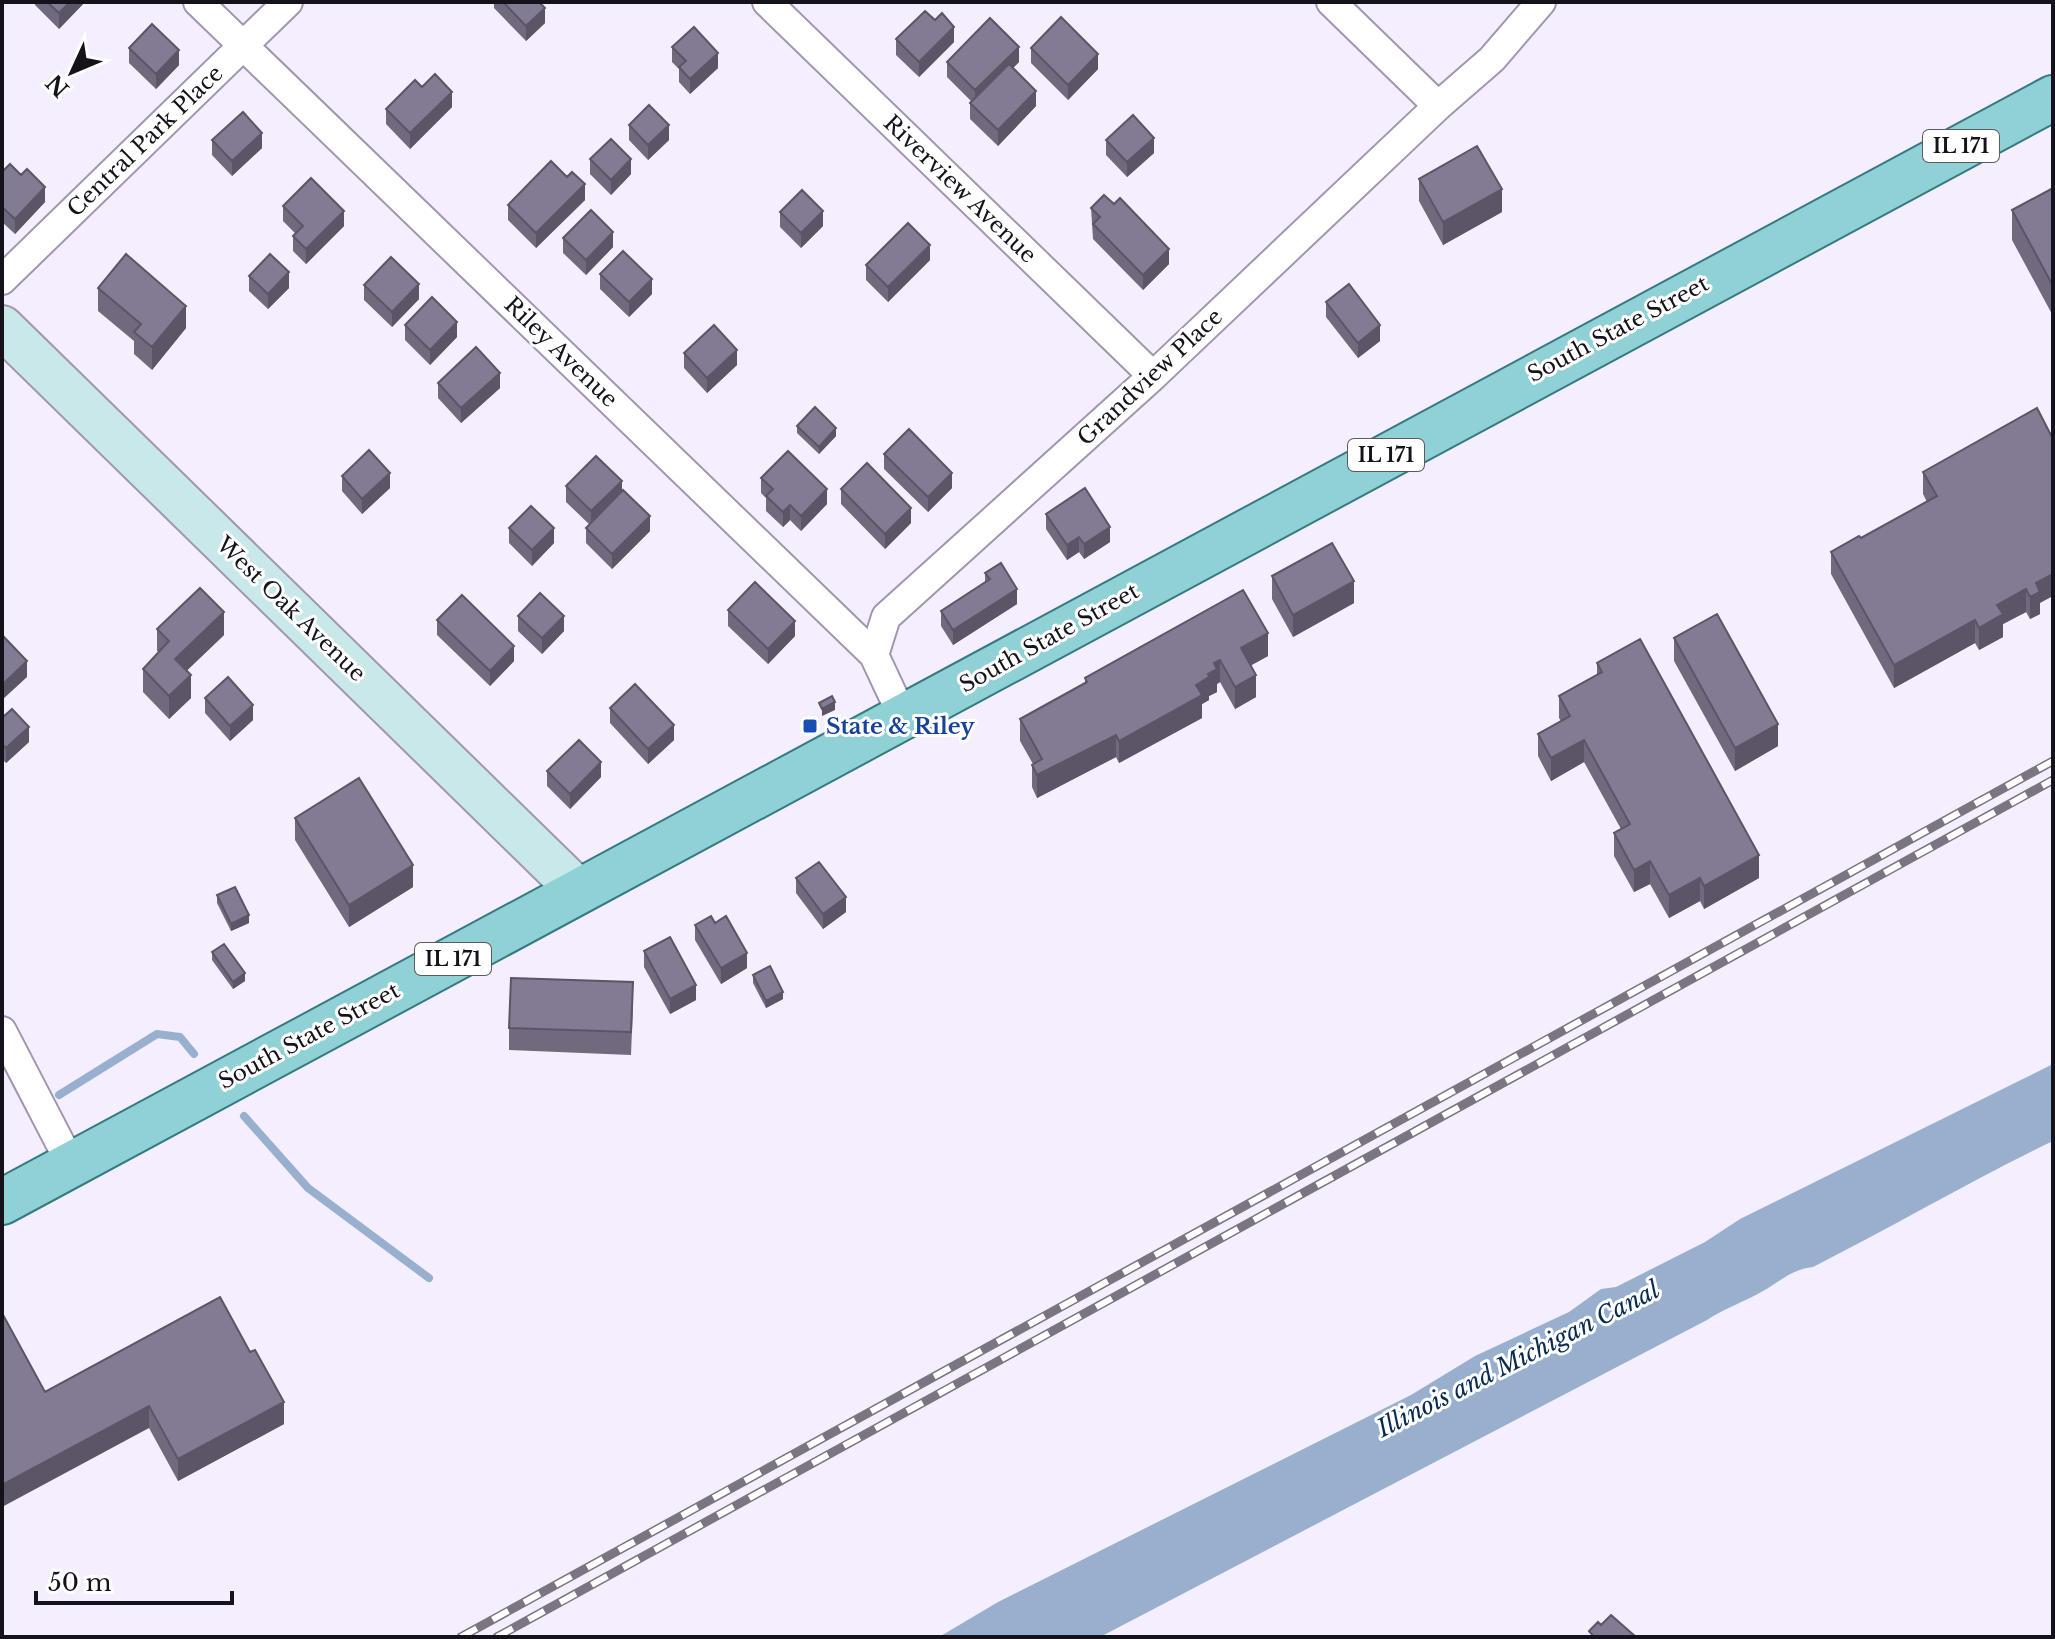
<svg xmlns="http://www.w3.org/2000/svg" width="2055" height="1639" font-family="'Libre Baskerville',serif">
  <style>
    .water { fill: #98b0ce }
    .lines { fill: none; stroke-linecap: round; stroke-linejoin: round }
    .stream { stroke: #98b0ce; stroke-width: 8 }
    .street-casing { stroke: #a096af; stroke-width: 32 }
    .secondary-casing { stroke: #a096af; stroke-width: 46 }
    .primary-casing { stroke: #357a82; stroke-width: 48 }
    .street { stroke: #fff; stroke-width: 28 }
    .secondary { stroke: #c8e8ea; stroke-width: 42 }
    .primary { stroke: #90d1d5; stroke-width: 44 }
    .rail-casing { stroke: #7a7581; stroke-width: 9 }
    .rail { stroke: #fff; stroke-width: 6; stroke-dasharray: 18; stroke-linecap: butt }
    .wall { fill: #71697e }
    .shaded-wall { fill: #5c5567 }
    .building { fill: #837a93; stroke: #5c5567; stroke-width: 2 }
    .transit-dot { fill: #1a4fb4; stroke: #fff; stroke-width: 3 }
    .labels { text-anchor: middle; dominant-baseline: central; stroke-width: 6; stroke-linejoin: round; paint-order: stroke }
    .shield { fill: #fff; stroke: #5c595f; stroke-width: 2 }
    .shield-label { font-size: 20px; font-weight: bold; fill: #16121b }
    .street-label { font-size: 22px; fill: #16121b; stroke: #fff }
    .transit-label { font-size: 22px; font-weight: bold; fill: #164399; stroke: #fff; text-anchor: start }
    .water-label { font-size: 24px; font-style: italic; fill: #092b52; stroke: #fff }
  </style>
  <rect width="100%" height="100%" fill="#f4eefe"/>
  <path class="water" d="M2053 1064V1141C1972 1180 1894 1226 1813 1267 1793 1269 1780 1281 1763 1291 1744 1302 1725 1308 1707 1320L1100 1637H939L998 1602 1411 1395 1475 1356 1569 1312 1601 1289 1616 1287 1705 1242 1740 1219Z"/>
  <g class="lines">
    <path class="stream" d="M59 1095 157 1034 180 1037 194 1054
      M244 1116 308 1188 429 1278"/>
    <defs>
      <path id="street" d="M198 2 874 655 903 717
        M767 2 1153 376
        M1331 2 1438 106
        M2 280 288 2
        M874 655 886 617 1153 376 1438 106 1492 59 1541 2
        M2 1031 71 1164"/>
      <path id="secondary" d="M2 327 579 891"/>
      <path id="primary" d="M2 1202 2053 98"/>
    </defs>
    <use href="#street" class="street-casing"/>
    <use href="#secondary" class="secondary-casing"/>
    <use href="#primary" class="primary-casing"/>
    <use href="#street" class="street"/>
    <use href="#secondary" class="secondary"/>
    <use href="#primary" class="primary"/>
    <defs>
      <path id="rail" d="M461 1637 2053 761
        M497 1637 2053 780"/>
    </defs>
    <use href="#rail" class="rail-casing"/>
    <use href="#rail" class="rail"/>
  </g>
  <path class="wall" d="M35 2H85L59 29 35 5Z
    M494 2H539L545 23 526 41 494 8Z
    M896 39 954 42 919 77 896 55Z
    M672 47 718 68 690 94 679 82V69L672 62Z
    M129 48 179 65 156 89 129 63Z
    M1031 48 1098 69 1068 100 1031 63Z
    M947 62H1019L1013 68 1036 106 998 146 970 119V103L972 102 947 77Z
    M422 87 452 107 410 149 386 124V109Z
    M629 125 669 140 648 160 629 140Z
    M212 140 262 148 232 176 212 155Z
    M1106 140 1154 153 1127 177 1106 155Z
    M590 159 631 174 611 195 590 174Z
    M2 172 45 202 15 234 2 222Z
    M567 177 585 200 536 248 508 220V205Z
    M1419 179 1502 212 1443 245 1419 201Z
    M2053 188V316L2012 240V210Z
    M283 206 344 226 306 264 293 251V236L296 234 283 221Z
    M1091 208 1169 264 1143 290 1093 239Z
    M780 212 823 226 801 248 780 227Z
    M563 238 613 247 586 275 563 253Z
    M930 260 888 302 866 280V265Z
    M600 274 652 294 629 317 600 289Z
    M249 276 289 288 268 309 249 291Z
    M364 285 419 299 392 327 364 300Z
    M98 288 186 328 152 370 134 354V341L98 311Z
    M1326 302 1380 341 1358 358 1326 317Z
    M405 325 457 337 430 365 405 340Z
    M684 353 737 365 707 393 684 368Z
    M438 383 500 388 461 423 438 398Z
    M797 426 836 436 819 454 797 433Z
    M884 454 952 488 928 512 884 469Z
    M1923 472 2040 603V614L2030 619 2026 612 2003 624V637L1979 650 1975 643 1894 688 1831 574V552L1861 538 1927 502 1923 494Z
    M342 476 390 488 362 514 342 491Z
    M761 478 827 504 801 531 790 520 783 527 766 511V498L761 493Z
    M566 486 622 492 650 531 612 569 586 543V528L590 525 566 502Z
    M841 489 911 523 885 549 841 504Z
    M1046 514 1110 542 1084 559 1079 552 1067 560 1046 529Z
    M509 528 554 543 532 566 509 543Z
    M985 573 1017 604 953 645 941 626V611L985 582Z
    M1272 576 1354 603 1293 637 1272 599Z
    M1243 590 1268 656 1251 665 1256 697 1235 709 1220 682 1217 684V692L1209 696V700L1202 704V718L1119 763 1116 757 1037 798 1032 787V765L1033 764 1020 741V719L1085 683V678Z
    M728 610 795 636 768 664 728 626Z
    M518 616 564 631 542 654 518 631Z
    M437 620 514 661 490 686 437 635Z
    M157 629 224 635 186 671 191 698 169 719 143 692V669L159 652 157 651Z
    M1674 638 1778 746 1735 771 1674 661Z
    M1597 663 1759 878 1704 909 1700 901 1669 918 1650 884 1634 892 1614 856V833L1621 829 1584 762 1551 781 1538 756V734L1561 721 1559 718V696L1597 675Z
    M205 698 253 720 230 741 205 713Z
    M610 708 674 740 648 764 610 723Z
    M2 718 29 742 6 763 2 759Z
    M547 771 601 777 570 809 547 786Z
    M295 818 413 887 349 927 295 840Z
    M796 878 846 912 823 929 796 893Z
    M217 895 249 923 231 931 217 903Z
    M715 923 747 968 721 984 695 940V925Z
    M644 951 696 1000 670 1014 644 967Z
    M212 952 245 981 233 989 212 960Z
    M753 975 783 999 766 1008 753 983Z
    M633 1005 631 1055 509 1050V1028Z
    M45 1392 284 1424 178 1481 149 1428Z"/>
  <path class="shaded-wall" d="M70 2H85L59 29V13Z
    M545 8V23L526 41V26Z
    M954 27V42L919 77V62Z
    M1019 47V62L975 106V90Z
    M179 50V65L156 89V74Z
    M718 53V68L690 94V79Z
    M1098 54V69L1068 100V85Z
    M1036 91V106L998 146V130Z
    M452 92V107L410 149V133Z
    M669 125V140L648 160V145Z
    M262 133V148L232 176V161Z
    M1154 138V153L1127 177V162Z
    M631 159V174L611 195V180Z
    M585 184V200L536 248V233Z
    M45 187V202L15 234V219Z
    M1502 189V212L1443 245V222Z
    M344 211V226L306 264V249Z
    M823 211V226L801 248V233Z
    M613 232V247L586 275V260Z
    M930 245V260L888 302V287Z
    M1169 249V264L1143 290V275Z
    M289 272V288L268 309V294Z
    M652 279V294L629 317V302Z
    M419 284V299L392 327V312Z
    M186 306V328L152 370V347Z
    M457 322V337L430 365V350Z
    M1380 325V341L1358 358V343Z
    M737 350V365L707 393V378Z
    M500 373V388L461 423V408Z
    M836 428V436L819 454V447Z
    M390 473V488L362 514V499Z
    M952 473V488L928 512V497Z
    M622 481V496L591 526V511Z
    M827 489V504L801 531V516Z
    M790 505V520L783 527V512Z
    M911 508V523L885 549V534Z
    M650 516V531L612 569V554Z
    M1110 527V542L1084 559V544Z
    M554 528V543L532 566V550Z
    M1079 537V552L1067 560V545Z
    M2053 574V596L2040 603V614L2030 619V597L2036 583Z
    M1354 581V603L1293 637V615Z
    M1017 589V604L953 645V630Z
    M2026 589V612L2003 624V637L1979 650V628L1997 605Z
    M224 612V635L175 682V659Z
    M564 616V631L542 654V638Z
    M1975 620V643L1894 688V665Z
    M795 621V636L768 664V649Z
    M1268 633V656L1241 671V648Z
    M514 646V661L490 686V671Z
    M1220 660V682L1217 684V692L1209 696V700L1202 704V718L1119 763V741L1196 685 1208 674 1214 663Z
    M27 661V677L2 700V685Z
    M191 675V698L169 719V696Z
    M1256 675V697L1235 709V687Z
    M835 702V710L822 716V709Z
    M253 705V720L230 741V726Z
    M1778 724V746L1735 771V748Z
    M674 725V740L648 764V749Z
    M29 727V742L6 763V748Z
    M1116 735V757L1037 798V775Z
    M1584 740V762L1551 781V758Z
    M601 762V777L570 809V794Z
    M1759 855V878L1704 909V886Z
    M1650 861V884L1634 892V870Z
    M413 865V887L349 927V905Z
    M1700 878V901L1669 918V895Z
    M846 897V912L823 929V914Z
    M249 915V923L231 931V924Z
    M747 953V968L721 984V968Z
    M245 973V981L233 989V982Z
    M696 985V1000L670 1014V999Z
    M783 992V999L766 1008V1001Z
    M284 1402V1424L178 1481V1459Z
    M149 1406V1428L2 1507V1485Z"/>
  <path class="building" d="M47 2H70L59 13Z
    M503 2H539L545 8 526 26Z
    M925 11 935 20 942 13 954 27 919 62 896 39Z
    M1061 17 1098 54 1068 85 1031 48Z
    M990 18 1019 47 975 90 947 62Z
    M152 24 179 50 156 74 129 48Z
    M694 27 718 53 690 79 679 67 686 61 672 47Z
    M1009 64 1036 91 998 130 970 103Z
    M435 74 452 92 410 133 386 109 415 80 422 87Z
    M649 105 669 125 648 145 629 125Z
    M243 112 262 133 232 161 212 140Z
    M1133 115 1154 138 1127 162 1106 140Z
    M611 139 631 159 611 180 590 159Z
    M1477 146 1502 189 1443 222 1419 179Z
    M551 161 567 177 572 172 585 184 536 233 508 205Z
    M10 164 21 175 27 169 45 187 15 219 2 207V172Z
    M311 178 344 211 306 249 293 236 303 226 283 206Z
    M2053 188V286L2012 210Z
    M802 190 823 211 801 233 780 212Z
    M1104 195 1114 204 1120 198 1169 249 1143 275 1093 224 1100 217 1091 208Z
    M591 210 613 232 586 260 563 238Z
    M908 223 930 245 888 287 866 265Z
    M623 251 652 279 629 302 600 274Z
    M126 254 186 306 152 347 134 332 141 324 98 288Z
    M270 254 289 272 268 294 249 276Z
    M391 257 419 284 392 312 364 285Z
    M1349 284 1380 325 1358 343 1326 302Z
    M432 297 457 322 430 350 405 325Z
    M714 325 737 350 707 378 684 353Z
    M476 347 500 373 461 408 438 383Z
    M815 407 836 428 819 447 797 426Z
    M2037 408 2053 439V574L2036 583 2040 592 2030 597 2026 589 1997 605 2003 614 1979 628 1975 620 1894 665 1831 552 1859 536 1861 538 1937 496 1923 472Z
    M909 429 952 473 928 497 884 454Z
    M369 450 390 473 362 499 342 476Z
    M788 451 827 489 801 516 790 505 783 512 766 496 773 489 761 478Z
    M596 456 622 481 591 511 566 486Z
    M867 463 911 508 885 534 841 489Z
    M1085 488 1110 527 1084 544 1079 537 1067 545 1046 514Z
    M623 490 650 516 612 554 586 528Z
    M531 506 554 528 532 550 509 528Z
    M1332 543 1354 581 1293 615 1272 576Z
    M1001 563 1017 589 953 630 941 611 990 579 985 573Z
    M755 582 795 621 768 649 728 610Z
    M200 588 224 612 175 659 191 675 169 696 143 669 169 641 157 629Z
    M1243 590 1268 633 1241 648 1256 675 1235 687 1220 660 1214 663 1217 669 1208 674 1209 677 1196 685 1202 695 1119 741 1116 735 1037 775 1032 765 1042 759 1020 719 1087 682 1085 678Z
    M540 593 564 616 542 638 518 616Z
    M462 595 514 646 490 671 437 620Z
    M1717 614 1778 724 1735 748 1674 638Z
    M4 637 27 661 2 685V639Z
    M1640 639 1759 855 1704 886 1700 878 1669 895 1650 861 1634 870 1614 833 1630 824 1584 740 1551 758 1538 734 1570 716 1559 696 1602 672 1597 663Z
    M228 677 253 705 230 726 205 698Z
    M635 684 674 725 648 749 610 708Z
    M832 696 835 702 822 709 819 703Z
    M12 709 29 727 6 748 2 744V718Z
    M579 740 601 762 570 794 547 771Z
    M359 778 413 865 349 905 295 818Z
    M819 862 846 897 823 914 796 878Z
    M235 887 249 915 231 924 217 895Z
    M711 916 715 923 726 916 747 953 721 968 695 925Z
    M670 937 696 985 670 999 644 951Z
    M224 944 245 973 233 982 212 952Z
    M770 966 783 992 766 1001 753 975Z
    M511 978 633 982 631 1032 509 1028Z
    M220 1297 250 1352 255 1350 284 1402 178 1459 149 1406 2 1485V1313L45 1392Z
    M1611 1615 1636 1637H1594L1589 1631 1598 1622 1601 1625Z"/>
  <rect class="transit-dot" x="802" y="718" width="16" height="16" rx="4"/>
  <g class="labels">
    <g class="shield">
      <rect x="1923" y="130" width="76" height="32" rx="6"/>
      <rect x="1348" y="439" width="76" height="32" rx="6"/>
      <rect x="415" y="943" width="76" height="32" rx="6"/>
    </g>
    <g class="shield-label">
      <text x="1961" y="146">IL 171</text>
      <text x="1386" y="455">IL 171</text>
      <text x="453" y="959">IL 171</text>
    </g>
    <g class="street-label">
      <text transform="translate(145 141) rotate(-44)">Central Park Place</text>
      <text transform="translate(960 189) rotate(44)">Riverview Avenue</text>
      <text transform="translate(1618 329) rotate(-28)">South State Street</text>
      <text transform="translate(561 352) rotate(44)">Riley Avenue</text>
      <text transform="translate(1150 377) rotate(-43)">Grandview Place</text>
      <text transform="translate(291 609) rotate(44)">West Oak Avenue</text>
      <text transform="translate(1049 638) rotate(-29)">South State Street</text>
      <text transform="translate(309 1036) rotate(-28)">South State Street</text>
    </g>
    <g class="transit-label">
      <text x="826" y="726">State &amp; Riley</text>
    </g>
    <g class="water-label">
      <text transform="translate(1518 1359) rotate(-27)">Illinois and Michigan Canal</text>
    </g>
  </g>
  <rect width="2055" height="1639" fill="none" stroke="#16121b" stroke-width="8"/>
  <g transform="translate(72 72) rotate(226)" stroke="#ffffff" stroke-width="6" paint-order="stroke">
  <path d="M0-6L14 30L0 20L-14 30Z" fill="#16121b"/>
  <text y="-12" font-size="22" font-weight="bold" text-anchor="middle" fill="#16121b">N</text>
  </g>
  <path d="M36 1591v12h196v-12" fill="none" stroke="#16121b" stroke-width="4"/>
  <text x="48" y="1591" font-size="24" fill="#16121b" stroke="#ffffff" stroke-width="6" paint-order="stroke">50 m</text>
</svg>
